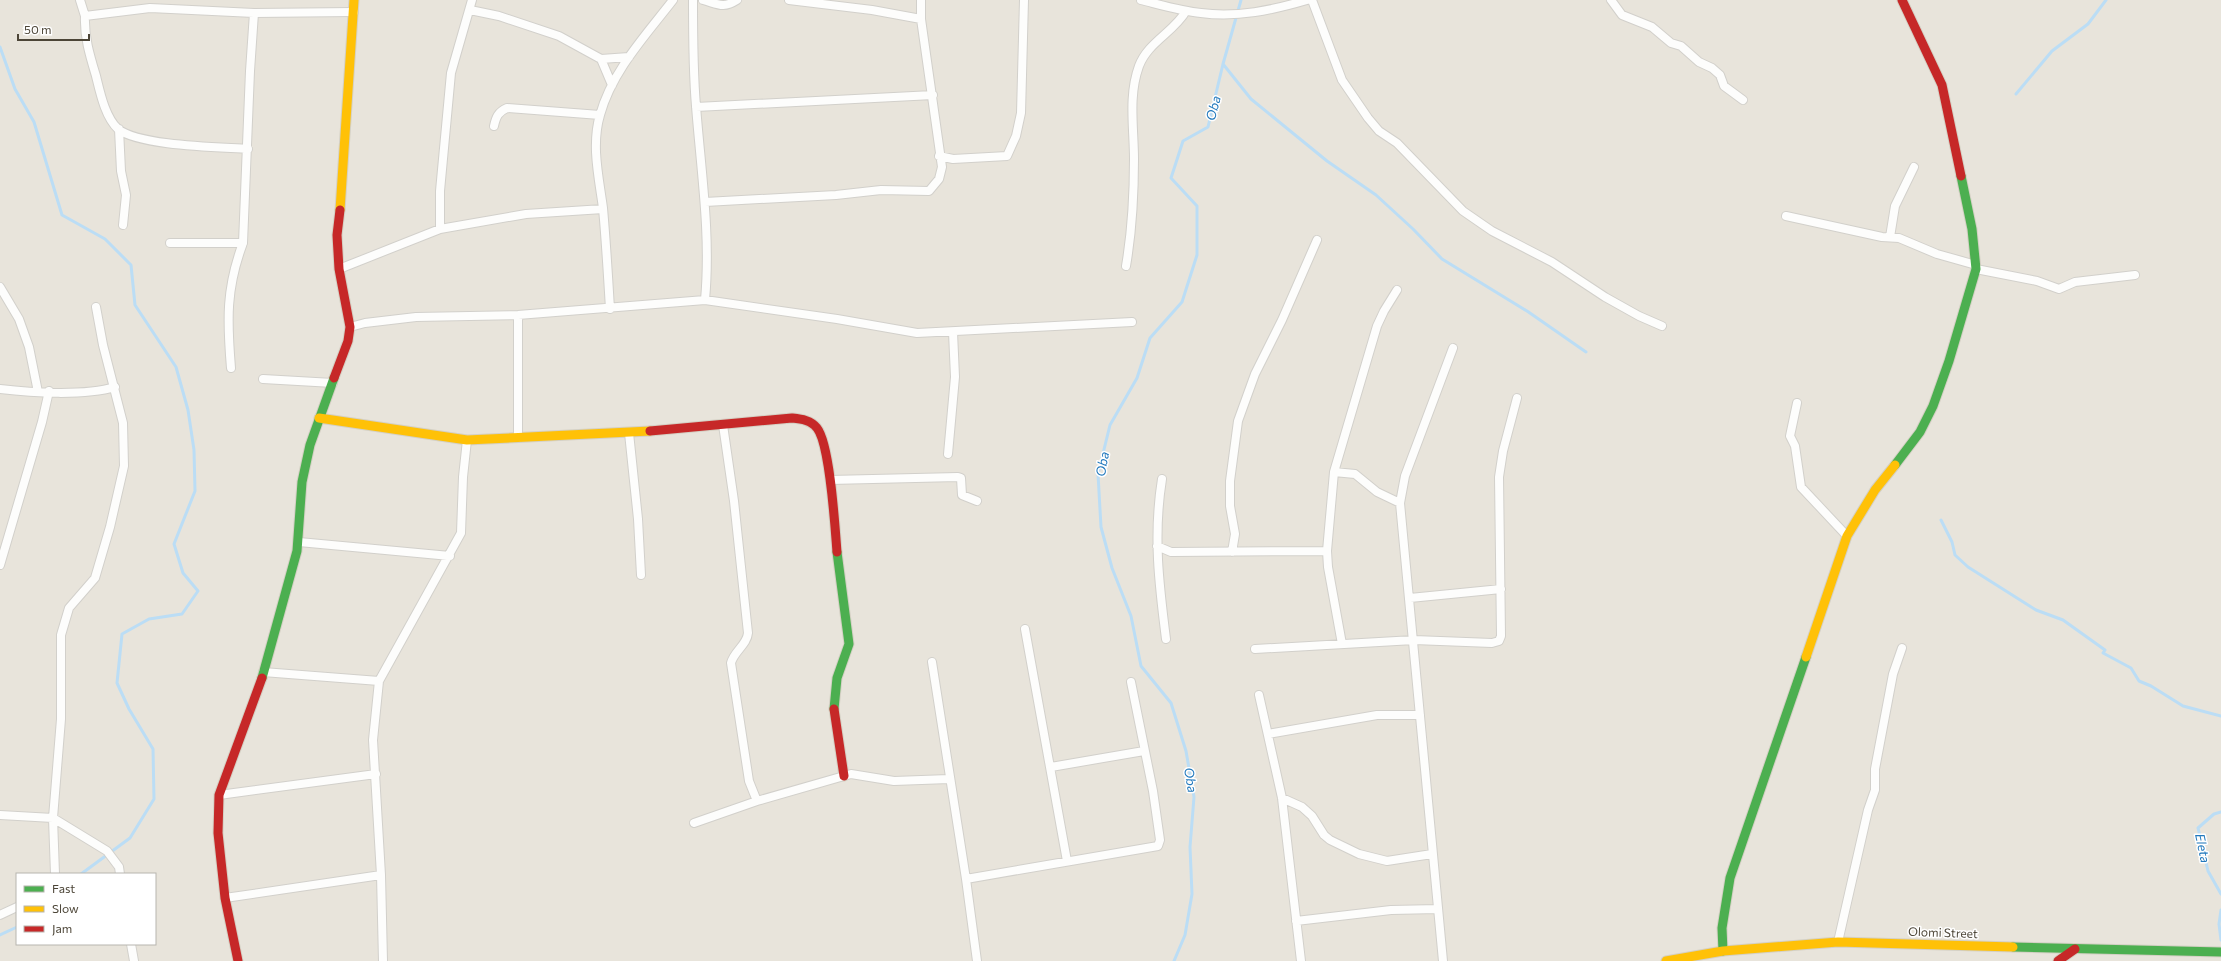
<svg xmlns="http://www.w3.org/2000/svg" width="2221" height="961" font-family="Commissioner,sans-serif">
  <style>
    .residential { fill: #e8e4db; fill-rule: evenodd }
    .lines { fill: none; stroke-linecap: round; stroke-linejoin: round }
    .stream { stroke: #bbddf5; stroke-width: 3 }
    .street-casing { stroke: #d2d0cb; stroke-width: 10 }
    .fast-casing { stroke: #d4d0c4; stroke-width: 11 }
    .slow-casing { stroke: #d4d0c4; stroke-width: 11 }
    .jam-casing { stroke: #d4d0c4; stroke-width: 11 }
    .street { stroke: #fdfdfc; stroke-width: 8 }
    .fast { stroke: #4caf50; stroke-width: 9 }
    .slow { stroke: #ffc107; stroke-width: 9 }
    .jam { stroke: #c62828; stroke-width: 9 }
    .labels { text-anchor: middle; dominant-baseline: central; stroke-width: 3; stroke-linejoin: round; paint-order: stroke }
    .street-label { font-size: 12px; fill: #4c4537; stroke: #fff }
    .water-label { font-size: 13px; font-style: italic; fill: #2279bd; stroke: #fff }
  </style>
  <rect width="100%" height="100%" fill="#f4f2ee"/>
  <path class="residential" d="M0 0H2221V961H0ZM17 874H155V944H17Z"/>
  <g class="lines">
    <path class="stream" d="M0 47 15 89 34 122 62 215 105 239 131 265 135 305 176 367 188 410 194 450 195 491 174 544 183 573 198 591 182 614 149 619 122 634 117 683 129 709 153 749 154 799 130 838 81 874
      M1223 64 1251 99 1327 161 1376 195 1413 229 1442 259 1527 311 1586 352
      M2016 94 2052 51 2088 24 2106 0
      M1941 520 1952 542 1955 555 1968 567 2036 610 2063 620 2105 650 2103 653 2131 668 2139 681 2151 686 2183 706 2221 716
      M2221 812 2214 814 2198 828 2208 871 2221 894
      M2221 910 2219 924 2221 940
      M0 935 17 927
      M1174 961 1185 935 1192 894 1190 847 1194 797 1186 751 1171 703 1141 666 1131 616 1112 568 1101 527 1098 474 1110 425 1137 378 1150 338 1182 302 1197 255V206L1171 178 1183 141 1208 127 1223 64 1241 0"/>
    <defs>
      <path id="street" d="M80 0 85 16
        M693 0C693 36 693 71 696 106 701 171 711 235 705 300
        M703 0C718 4 723 9 737 0
        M789 0 872 10 921 19
        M1141 0C1161 5 1181 11 1201 13 1237 18 1273 10 1307 0
        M1312 0 1342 80 1368 118 1379 131 1397 143 1463 211 1492 231 1552 262 1605 297 1639 316 1662 326
        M1611 0 1622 15 1652 27 1671 43 1681 46 1699 62 1712 68 1720 75 1724 86 1743 100
        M470 10 499 16 559 36 601 59 612 85
        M601 59 629 57
        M696 107 933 95
        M494 126C496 117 498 112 507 108L600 115
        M119 129 121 171 126 195 123 225
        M248 149C219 147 139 146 118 129 105 117 100 92 96 76 90 56 84 37 85 16L150 8 254 13 354 12
        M939 156 953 159 1007 156 1016 136 1021 113 1024 0
        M705 202 836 195 881 190 929 191 939 179 942 167 921 19V0
        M1786 216 1882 237 1899 238 1937 254 1976 265
        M440 229V191L451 73 472 0
        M1890 237 1895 206 1914 167
        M170 243H243
        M1126 266C1132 231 1134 195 1134 159 1134 128 1128 96 1139 66 1148 42 1174 32 1186 11
        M339 269 440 229 526 214 603 209
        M1976 269 2037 281 2059 289 2075 282 2135 275
        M0 287 19 319 29 347 38 392
        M610 309C608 275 606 242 603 208 599 178 591 145 600 115 612 71 646 35 673 0
        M518 315V438
        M350 327 365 323 416 317 518 315 705 300 837 319 917 333 1132 322
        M231 368C227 320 226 288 243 243L250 71 254 13
        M263 379 333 383
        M0 389C32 393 85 396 115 387
        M1797 403 1790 436 1795 446 1801 487 1847 536
        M723 425 734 501 748 633C747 645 734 651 731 663L749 781 757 801
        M629 433 638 519 641 575
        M948 454 955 377 953 332
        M1334 472 1355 474 1377 492 1400 503
        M1162 479C1153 535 1159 584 1166 639
        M830 480 958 477 961 478 962 495 977 501
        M299 542 450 556
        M1157 546 1171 552 1327 551
        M1232 552 1235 534 1230 506V481L1238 421 1255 374 1282 320 1317 240
        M0 565 42 422 49 391
        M1410 598 1501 589
        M1025 629 1067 861
        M1342 644 1328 567 1327 551 1334 472 1377 326 1384 311 1397 290
        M1255 649 1414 640 1492 643 1499 641 1501 636 1499 477 1503 451 1517 398
        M932 662 966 879 977 961
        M263 672 379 681
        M1259 695 1282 798 1301 961
        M1268 734 1377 715H1420
        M1051 767 1144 751
        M219 795 376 774
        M1282 798 1302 807 1312 816 1324 835 1330 840 1359 854 1387 861 1432 854
        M0 815 53 818 107 851 119 867 120 874
        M694 823 757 801 851 774 894 781 949 779
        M55 874 53 818 61 719V635L69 608 95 578 110 527 124 466 123 423 103 345 96 307
        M966 879 1158 846 1160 840 1153 791 1131 682
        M225 898 381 875
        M0 915 17 907
        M1296 921 1391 910 1438 909
        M1838 942 1868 810 1875 790V769L1893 674 1902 648
        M131 944 134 961
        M383 961 381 875 373 740 379 681 461 533 463 477 467 440
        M1443 961 1400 503 1405 476 1453 348"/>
      <path id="fast" d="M1895 465 1920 432 1933 406 1949 361 1976 269 1972 229 1961 176
        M262 678 297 551 302 482 310 445 334 378
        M834 709 837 678 849 644 837 552
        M2013 947 2221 952
        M1723 951 1722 928 1730 878 1806 657"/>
      <path id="slow" d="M340 210 354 0
        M319 418 467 440 650 431
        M1806 657 1847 536 1875 490 1895 465
        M1666 961 1723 951 1838 942 2013 947"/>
      <path id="jam" d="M1902 0 1942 85 1961 176
        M334 378 348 341 350 327 339 269 337 235 340 210
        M650 431 792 418C801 419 811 420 817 428 830 444 835 527 837 552
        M834 709 844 776
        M238 961 225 898 218 833 219 795 262 678
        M2058 961 2075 949"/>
    </defs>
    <use href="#street" class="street-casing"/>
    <use href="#fast" class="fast-casing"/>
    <use href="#slow" class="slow-casing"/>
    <use href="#jam" class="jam-casing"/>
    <use href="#street" class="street"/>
    <use href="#fast" class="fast"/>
    <use href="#slow" class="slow"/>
    <use href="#jam" class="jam"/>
  </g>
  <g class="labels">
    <g class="street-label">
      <text transform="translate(1943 932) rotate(2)">Olomi Street</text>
    </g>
    <g class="water-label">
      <text transform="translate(1213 108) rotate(-75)">Oba</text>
      <text transform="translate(1102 464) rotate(-80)">Oba</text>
      <text transform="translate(1191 780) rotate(81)">Oba</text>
      <text transform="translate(2203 848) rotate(78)">Eleta</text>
    </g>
  </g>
  <rect x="16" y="873" width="140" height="72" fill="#ffffff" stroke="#b7b5af"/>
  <rect x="24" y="886" width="20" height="6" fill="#4caf50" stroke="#b7b5af"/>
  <text x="52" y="893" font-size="12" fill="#4c4537">Fast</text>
  <rect x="24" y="906" width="20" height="6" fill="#ffc107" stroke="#b7b5af"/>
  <text x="52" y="913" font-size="12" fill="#4c4537">Slow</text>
  <rect x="24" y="926" width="20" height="6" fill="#c62828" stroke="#b7b5af"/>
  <text x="52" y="933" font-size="12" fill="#4c4537">Jam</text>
  <path d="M18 34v6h71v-6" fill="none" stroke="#4c4537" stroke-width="2"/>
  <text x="24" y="34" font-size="12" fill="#4c4537" stroke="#ffffff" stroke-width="3" paint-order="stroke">50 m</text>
</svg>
